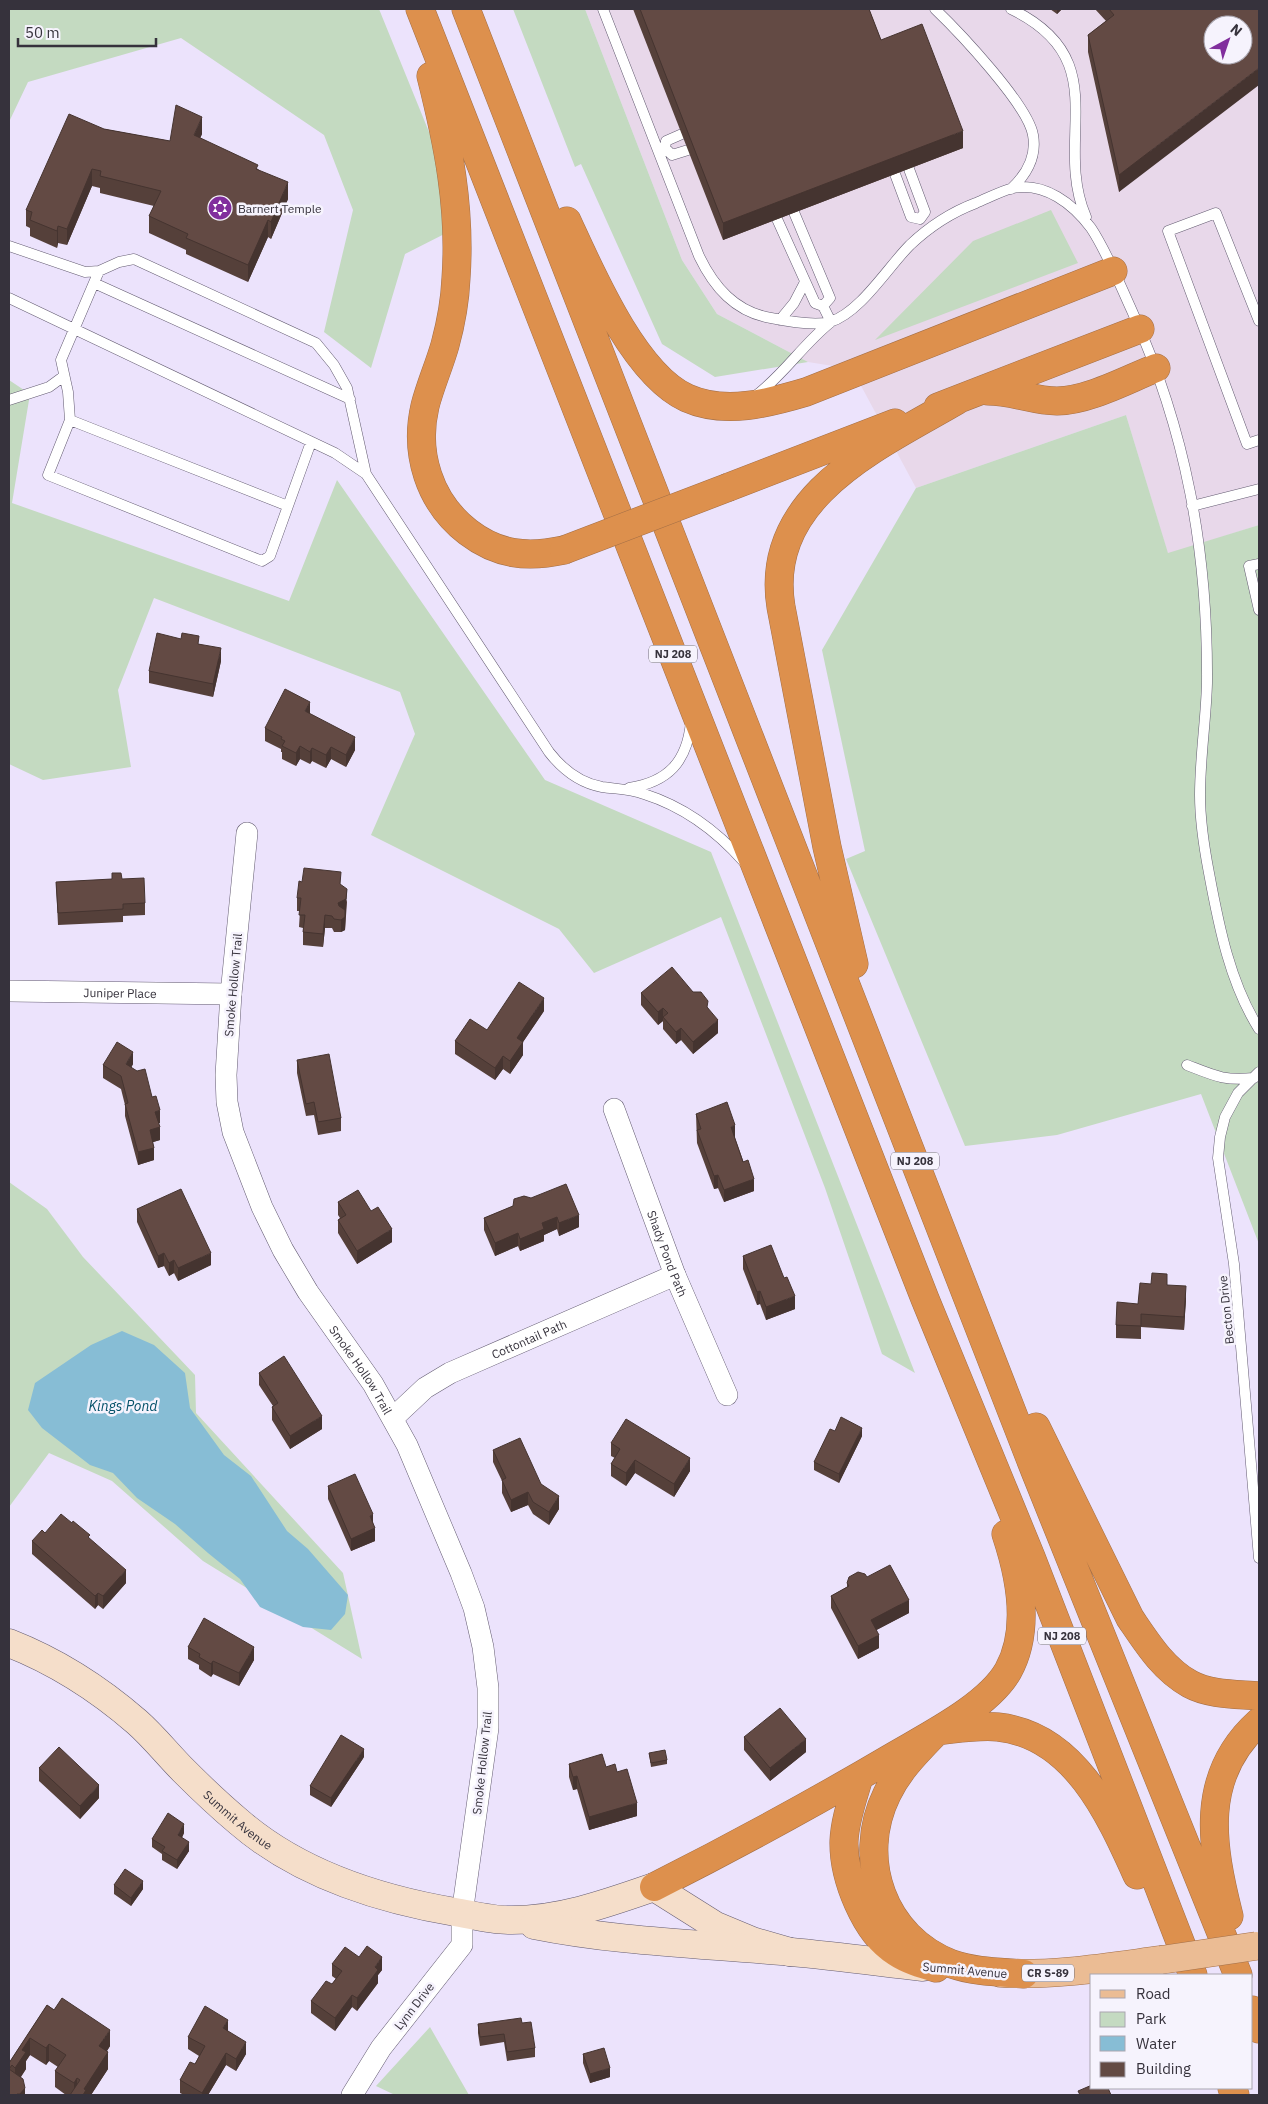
<svg xmlns="http://www.w3.org/2000/svg" width="1268" height="2104" font-family="'IBM Plex Sans',sans-serif">
  <style>
    .commercial { fill: #e8d8ea; fill-rule: evenodd }
    .green { fill: #c4dac1 }
    .water { fill: #87bdd5 }
    .lines { fill: none; stroke-linecap: round; stroke-linejoin: round }
    .lane-casing { stroke: #645c72; stroke-width: 11 }
    .street-casing { stroke: #645c72; stroke-width: 22 }
    .secondary-casing { stroke: #645c72; stroke-width: 29 }
    .primary-casing { stroke: #a36f47; stroke-width: 29 }
    .highway-casing { stroke: #a36f47; stroke-width: 29 }
    .lane { stroke: #fff; stroke-width: 10 }
    .street { stroke: #fff; stroke-width: 21 }
    .secondary { stroke: #f5deca; stroke-width: 28 }
    .primary { stroke: #ebbc94; stroke-width: 28 }
    .highway { stroke: #dd904d; stroke-width: 28 }
    .primary-bridge-casing { stroke: #a36f47; stroke-width: 29; stroke-linecap: butt }
    .highway-bridge-casing { stroke: #a36f47; stroke-width: 29; stroke-linecap: butt }
    .primary-bridge { stroke: #ebbc94; stroke-width: 28 }
    .highway-bridge { stroke: #dd904d; stroke-width: 28 }
    .wall { fill: #55403a }
    .shaded-wall { fill: #453430 }
    .building { fill: #634a44; stroke: #453430; fill-rule: evenodd }
    .labels { text-anchor: middle; dominant-baseline: central; stroke-width: 5; stroke-linejoin: round; paint-order: stroke }
    .shield { fill: #f6f3fd; stroke: #706c76; stroke-width: 1 }
    .shield-label { font-size: 11px; font-weight: bold; fill: #36323c }
    .poi-label { font-size: 12px; fill: #36323c; stroke: #f6f3fd; text-anchor: start }
    .street-label { font-size: 12px; fill: #36323c; stroke: #f6f3fd }
    .water-label { font-size: 14px; font-style: italic; fill: #045169; stroke: #f6f3fd }
  </style>
  <rect width="100%" height="100%" fill="#ece3fc"/>
  <path class="commercial" d="M585 9H1259V525L1168 554 1126 415 916 488 852 369 808 362 717 314 682 260ZM1213 25H1243V55H1213Z"/>
  <path class="green" d="M9 9H379L466 223 405 254 371 368 324 332 353 210 324 135 181 38 28 82 9 122Z
    M513 9H585L682 260 717 314 808 362 715 377 662 344 581 164 575 167Z
    M1051 210 1078 263 875 340 973 241Z
    M9 380 30 394 12 503 289 601 337 480 545 780 711 852 915 1373 882 1354 825 1188 721 917 594 973 559 929 371 835 415 734 400 692 154 598 118 690 131 767 43 780 9 764Z
    M1126 415 1168 553 1259 525V1244L1201 1094 1057 1135 965 1146 846 859 865 851 822 650 916 488Z
    M9 1182 47 1209 83 1257 195 1375 196 1413 343 1573 362 1659 203 1561 112 1481 49 1453 9 1507Z
    M430 2027 469 2095H395L376 2086Z"/>
  <path class="water" d="M122 1331 154 1345 185 1373 190 1408 224 1455 251 1476 287 1531 308 1549 348 1595 345 1614 331 1630 303 1627 260 1607 240 1579 208 1553 175 1524 137 1498 113 1473 90 1465 42 1428 28 1410 35 1383 91 1345Z"/>
  <g class="lines">
    <defs>
      <path id="lane" d="M603 9 699 256C714 287 735 312 771 318 786 321 814 326 830 322 860 313 888 267 910 245 929 227 952 212 976 203 988 198 1001 191 1013 188 1045 182 1073 204 1091 228 1107 252 1120 285 1132 311 1186 431 1208 551 1207 683 1206 720 1200 757 1200 795 1200 822 1204 847 1209 873 1219 927 1230 983 1259 1029
        M935 9C959 32 1028 105 1033 135 1037 157 1027 174 1011 189
        M1011 9C1117 60 1052 138 1086 217
        M682 134 666 141 665 148 672 155 688 150
        M909 169 925 212 920 219
        M895 174 911 217 920 219
        M783 206 793 210 830 298 823 306 815 303 777 219V216Z
        M9 246 85 272 99 271 119 262 134 259 316 343 334 365 347 388 366 474 549 752C563 770 580 783 602 787 616 789 630 789 644 794 685 807 716 830 744 862
        M99 271 61 360 68 392 70 420 48 475 262 561 270 556 311 442
        M94 283 350 399
        M9 298 335 453 366 474
        M780 320 794 303 805 282
        M1259 321 1216 213 1168 231 1247 444 1259 440
        M754 397C783 376 803 344 831 322L823 306
        M9 400 49 387 64 376
        M70 420 288 506
        M1192 506 1259 489
        M1259 564 1249 566 1259 610
        M629 788C668 782 687 762 691 722
        M1187 1065C1215 1076 1224 1081 1254 1078
        M1259 1072 1238 1093 1225 1117 1220 1137 1218 1158 1234 1264 1259 1558"/>
      <g id="street">
        <path id="s1" d="M247 833 231 994 226 1075 227 1102 233 1132 262 1207 283 1250 308 1292 373 1384 407 1445 461 1573 474 1608 483 1647 488 1688V1728L462 1914V1945L381 2048 352 2095"/>
        <path id="s2" d="M9 991 231 994"/>
        <path id="s3" d="M614 1109 675 1275 727 1395"/>
        <path id="s4" d="M393 1418 425 1388 450 1373 675 1275"/>
      </g>
      <g id="secondary">
        <path id="s5" d="M9 1643C55 1661 99 1689 137 1722 154 1737 168 1755 184 1771 201 1788 220 1806 239 1822 299 1874 378 1899 455 1912 472 1915 491 1920 508 1920 558 1921 608 1903 654 1887L716 1926 752 1941 790 1952"/>
        <path d="M534 1925C618 1942 705 1944 791 1952 835 1956 879 1962 923 1967"/>
      </g>
      <path id="primary" d="M1001 1973C1055 1976 1108 1967 1161 1960"/>
      <path id="highway" d="M420 9 925 1299 1031 1557 1193 1975
        M466 9 1035 1471 1238 1975
        M431 76C448 143 461 208 456 278 455 301 451 323 445 345 439 366 430 386 425 406 414 453 429 502 468 532 498 555 527 558 564 550
        M567 221C591 273 634 374 687 398 725 415 769 403 806 392L1113 271
        M988 391C1013 391 1034 401 1057 401 1088 401 1128 379 1156 368
        M938 407 1140 329
        M729 487 895 423
        M854 964 827 847 781 607C763 497 877 447 956 401
        M1036 1427 1130 1618C1147 1643 1163 1669 1190 1684 1210 1695 1238 1694 1259 1696
        M859 1777C853 1798 845 1819 844 1841 843 1877 865 1933 896 1952 908 1960 922 1964 936 1968
        M654 1887C735 1846 816 1802 894 1756 928 1736 988 1706 1008 1671 1031 1630 1020 1576 1006 1534
        M1229 1916C1211 1845 1199 1776 1259 1722
        M1024 1974C1000 1972 975 1972 952 1964 883 1938 855 1859 887 1794 899 1769 918 1751 937 1731 956 1729 978 1725 998 1727 1074 1735 1109 1813 1137 1875
        M1252 2010 1259 2029
        M1232 2088 1235 2095"/>
    </defs>
    <use href="#lane" class="lane-casing"/>
    <use href="#street" class="street-casing"/>
    <use href="#secondary" class="secondary-casing"/>
    <use href="#primary" class="primary-casing"/>
    <use href="#highway" class="highway-casing"/>
    <use href="#lane" class="lane"/>
    <use href="#street" class="street"/>
    <use href="#secondary" class="secondary"/>
    <use href="#primary" class="primary"/>
    <use href="#highway" class="highway"/>
    <defs>
      <path id="primary-bridge" d="M1161 1960 1256 1946"/>
      <path id="highway-bridge" d="M564 550 729 487"/>
    </defs>
    <use href="#primary-bridge" class="primary-bridge-casing"/>
    <use href="#highway-bridge" class="highway-bridge-casing"/>
    <use href="#primary-bridge" class="primary-bridge"/>
    <use href="#highway-bridge" class="highway-bridge"/>
  </g>
  <path class="wall" d="M633 9H869L881 40 963 148 723 240Z
    M1050 9H1062L1057 14Z
    M1095 9H1259L1119 192 1088 52V35L1106 21Z
    M104 129 170 141 202 134 200 138 258 169 288 199 271 239 268 237 248 282 186 254V250L149 233V216L154 206 100 193V188L92 186 67 245 58 243 57 248 30 236V228L26 226V210Z
    M199 644 221 661 213 697 149 683V671Z
    M310 714 355 750 346 767 331 759 326 768 312 761 310 764 300 759 296 766 282 759V752H281V749L265 741V728Z
    M122 879 145 903V915L123 916V922L58 925 56 882Z
    M341 885 347 902 345 930 341 932H334L332 928H325L323 947 303 945V928L299 927 300 911H297V898Z
    M693 992 708 1008 718 1033 693 1054 681 1040 676 1044 663 1029V1021L658 1025 641 1005V993Z
    M544 1011 523 1042V1055L510 1074 503 1069 495 1080 455 1054V1041Z
    M297 1060 341 1118V1131L318 1135 314 1115 306 1116 297 1073Z
    M133 1064 131 1068 152 1097 160 1123H159L160 1140 153 1142 154 1160 138 1165 125 1116V1105L121 1089 103 1078V1065Z
    M696 1114 735 1138 754 1191 724 1202 718 1188 714 1189 697 1143Z
    M524 1196 579 1227 559 1236 557 1229 544 1235V1241L520 1251 518 1246 495 1256 484 1230V1218L513 1206Z
    M338 1202 371 1211 392 1242 357 1264 338 1233V1220L340 1218 338 1215Z
    M137 1209 211 1265 178 1281 174 1273 169 1276 164 1266 158 1268 137 1222Z
    M743 1256 795 1309 766 1320 760 1304 757 1305 743 1269Z
    M1167 1285 1186 1298 1184 1330 1141 1327V1339L1116 1338V1325L1138 1304Z
    M259 1373 322 1429 290 1449 272 1420V1407L273 1406 259 1385Z
    M835 1431 862 1436 839 1483 814 1470V1462Z
    M611 1443 690 1471 674 1497 635 1473 626 1486 611 1476V1464L615 1458 611 1456Z
    M493 1450 541 1484 559 1509 549 1525 533 1514 528 1505 511 1512 502 1493V1481L493 1462Z
    M328 1486 373 1523 375 1541 351 1551 328 1499Z
    M45 1533 90 1539 126 1583 103 1609 98 1605 95 1609 32 1554V1541Z
    M867 1577 909 1613 876 1630 879 1648 858 1659 831 1608V1596L847 1587V1583Z
    M188 1647 254 1660 239 1686 213 1674 211 1677 199 1669V1665L188 1659Z
    M744 1737 806 1752 770 1781 744 1750Z
    M649 1753 667 1760V1764L651 1767Z
    M364 1757 331 1807 310 1795V1786Z
    M569 1764 606 1767 637 1816 589 1830 577 1789 573 1790 569 1777Z
    M39 1768 99 1798 80 1819 39 1781Z
    M184 1833 182 1838 189 1851 177 1869 162 1860V1854L152 1847V1839Z
    M114 1885 143 1889 131 1906 114 1894Z
    M359 1957 382 1970 378 1975V1983L357 2011 352 2007 335 2031 311 2013V2001L332 1984 336 1979 332 1976V1964Z
    M47 2005 110 2046 107 2051 108 2069 91 2095H66L55 2087V2071L58 2067 49 2061 46 2065 30 2055 26 2061V2069L21 2077 25 2095H9V2063Z
    M522 2023 535 2048V2057L507 2061 504 2042 480 2046 478 2033V2024Z
    M228 2031 246 2054 236 2071 226 2065 208 2095H184L180 2093V2080L195 2064 199 2056 188 2049V2037Z
    M583 2054 610 2077 590 2083 583 2063Z"/>
  <path class="shaded-wall" d="M1057 9H1062L1057 14Z
    M1259 68V85L1119 192V175Z
    M202 117V134L194 152V135Z
    M963 131V148L723 240V223Z
    M92 169V186L67 245V229Z
    M288 182V199L271 239V222Z
    M268 220V237L248 282V265Z
    M58 226V243L57 248V231Z
    M221 648V661L213 697V684Z
    M310 702V715L305 711Z
    M355 737V750L346 767V755Z
    M300 746V759L296 766V753Z
    M331 747V759L326 768V755Z
    M312 748V761L310 764V752Z
    M347 889 345 930 341 932V920L338 903Z
    M325 915V928L323 947V934Z
    M544 998V1011L523 1042V1055L510 1074V1061L517 1038Z
    M663 1008V1021L658 1025V1012Z
    M718 1020V1033L693 1054V1042Z
    M681 1028V1040L676 1044V1032Z
    M133 1052V1064L126 1077V1064Z
    M503 1056V1069L495 1080V1068Z
    M160 1110V1123L155 1124V1112Z
    M735 1125V1138L731 1140V1127Z
    M160 1127V1140L150 1143V1130Z
    M154 1148V1160L138 1165V1152Z
    M718 1175V1188L714 1189V1176Z
    M754 1179V1191L724 1202V1190Z
    M579 1215V1227L559 1236V1223Z
    M557 1217V1229L544 1235V1241L520 1251V1239L542 1223Z
    M392 1229V1242L357 1264V1251Z
    M518 1233V1246L495 1256V1243Z
    M164 1253V1266L158 1268V1256Z
    M211 1253V1265L178 1281V1268Z
    M174 1260V1273L169 1276V1263Z
    M1186 1286V1298L1184 1330V1317Z
    M760 1291V1304L757 1305V1292Z
    M795 1296V1309L766 1320V1307Z
    M322 1416V1429L290 1449V1436Z
    M862 1428V1436L839 1483V1474Z
    M690 1458V1471L674 1497V1484Z
    M635 1460V1473L626 1486V1473Z
    M528 1492V1505L511 1512V1500Z
    M559 1496V1509L549 1525V1512Z
    M373 1514V1527L370 1516Z
    M375 1528V1541L351 1551V1539Z
    M126 1570V1583L103 1609V1596Z
    M98 1593V1605L95 1609V1596Z
    M909 1600V1613L871 1633V1620Z
    M879 1635V1648L858 1659V1646Z
    M254 1647V1660L239 1686V1673Z
    M213 1661V1674L211 1677V1664Z
    M806 1739V1752L770 1781V1768Z
    M364 1749V1757L331 1807V1798Z
    M577 1776V1789L573 1790V1777Z
    M99 1785V1798L80 1819V1806Z
    M637 1803V1816L589 1830V1817Z
    M184 1824V1833L178 1844V1835Z
    M189 1842V1851L177 1869V1860Z
    M143 1881V1889L131 1906V1898Z
    M382 1957V1970L378 1975V1983L357 2011V1998L375 1967Z
    M352 1995V2007L335 2031V2018Z
    M228 2020V2033L223 2028Z
    M110 2030V2046L99 2063V2046Z
    M30 2038V2055L26 2061V2069L15 2085V2068L22 2050Z
    M246 2042V2054L236 2071V2059Z
    M49 2044V2061L46 2065V2048Z
    M108 2052V2069L91 2095H83L84 2089Z
    M226 2053V2065L208 2095H202V2093Z
    M610 2068V2077L590 2083V2074Z
    M77 2078V2095H74V2083Z
    M25 2088V2095H20V2094Z"/>
  <path class="building" d="M640 9H869L881 40 922 24 963 131 723 223Z
    M1109 9H1259V68L1119 175 1088 35 1114 15ZM1213 25H1243V55H1213Z
    M176 105 202 117 194 135 258 165 256 169 288 182 271 222 268 220 248 265 186 238 188 234 149 216 161 191 100 176 101 171 92 169 67 229 58 226 57 231 30 220 32 212 26 210 69 114 104 129 170 141Z
    M157 633 181 639 182 633 199 636 198 644 221 648 213 684 149 671Z
    M285 689 310 702 305 711 355 737 346 755 331 747 326 755 312 748 310 752 300 746 296 753 282 746 285 741 281 739 282 737 265 728Z
    M304 868 341 872 340 884 347 889 346 899 338 903 339 906 345 910V917L341 920 334 919 332 916 325 915 323 934 303 932 305 915H299L301 898H297L299 881 302 882Z
    M112 873H121L122 879 144 878 145 903 123 904V909L58 913 56 882 112 879Z
    M672 967 693 992H701L708 1001 707 1007 718 1020 693 1042 681 1028 676 1032 663 1017 668 1013 663 1008 658 1012 641 993Z
    M519 982 544 998 517 1038 523 1042 510 1061 503 1056 495 1068 455 1041 470 1019 487 1030Z
    M117 1042 133 1052 126 1064 137 1071 145 1069 152 1097 156 1096 160 1110 155 1112 160 1127 150 1130 154 1148 138 1152 125 1104 128 1103 121 1076 103 1065Z
    M329 1054 341 1118 318 1122 314 1102 306 1104 297 1060Z
    M727 1102 735 1125 731 1127 743 1162 748 1160 754 1179 724 1190 718 1175 714 1176 697 1130 701 1129 696 1114Z
    M566 1184 579 1215 559 1223 557 1217 542 1223 544 1229 520 1239 518 1233 495 1243 484 1218 513 1206 514 1199 524 1196 531 1198Z
    M181 1189 211 1253 178 1268 174 1260 169 1263 164 1253 158 1256 137 1209Z
    M358 1190 371 1211 378 1207 392 1229 357 1251 338 1220 346 1215 338 1202Z
    M771 1245 784 1278 787 1277 795 1296 766 1307 760 1291 757 1292 743 1256Z
    M1152 1273 1167 1274V1285L1186 1286 1184 1317 1141 1314V1326L1116 1325 1117 1302 1138 1304 1140 1283 1151 1284Z
    M284 1356 322 1416 290 1436 272 1407 278 1403 259 1373Z
    M841 1417 862 1428 839 1474 814 1462 830 1429 835 1431Z
    M626 1419 690 1458 674 1484 635 1460 626 1473 611 1464 620 1449 611 1443Z
    M520 1438 541 1484 559 1496 549 1512 533 1502 528 1492 511 1500 502 1480 506 1478 493 1450Z
    M355 1474 373 1514 370 1516 375 1528 351 1539 328 1486Z
    M61 1514 72 1523 73 1521 90 1535 88 1537 126 1570 103 1596 98 1593 95 1596 32 1541 42 1530 45 1533Z
    M890 1565 909 1600 871 1620 879 1635 858 1646 831 1596 849 1586 847 1583 849 1577 858 1572 865 1574 867 1577Z
    M204 1618 254 1647 239 1673 213 1661 211 1664 199 1657 200 1654 188 1647Z
    M780 1708 806 1739 770 1768 744 1737Z
    M341 1735 364 1749 331 1798 310 1786Z
    M59 1747 99 1785 80 1806 39 1768Z
    M665 1750 667 1760 651 1763 649 1753Z
    M602 1754 606 1767 615 1764 617 1772 627 1769 637 1803 589 1817 577 1776 573 1777 569 1764Z
    M168 1813 184 1824 178 1835 189 1842 177 1860 162 1851 165 1847 152 1839Z
    M125 1869 143 1881 131 1898 114 1885Z
    M367 1946 382 1957 375 1967 378 1970 357 1998 352 1995 335 2018 311 2001 326 1981 332 1984 342 1971 332 1964 345 1947 359 1957Z
    M62 1998 110 2030 99 2046 108 2052 84 2089 86 2090 83 2095H70L80 2080 77 2078 74 2083 55 2071 66 2055 49 2044 46 2048 30 2038 22 2050 26 2052 15 2068 12 2065 9 2069 23 2079 25 2088 20 2094H17V2095H9V2063L47 2005 54 2010Z
    M205 2006 228 2020 223 2028 246 2042 236 2059 226 2053 202 2093 180 2080 190 2062 195 2064 205 2046 188 2037Z
    M521 2018 522 2023 531 2022 535 2048 507 2052 504 2034 480 2037 478 2024Z
    M604 2048 610 2068 590 2074 583 2054Z
    M1092 2085V2088H1108L1111 2095H1080L1078 2091Z"/>
  <defs>
    <symbol id="synagogue-disc" viewBox="-11 -11 22 22"><circle r="9.5" fill="#812e9d" stroke="#f6f3fd"/><path d="M0-6.5L5.6 3.2H-5.6ZM0 6.5L5.6-3.2H-5.6Z" fill="#fff"/></symbol>
  </defs>
  <g fill-rule="evenodd">
    <use href="#synagogue-disc" x="206" y="194" width="28" height="28"/>
  </g>
  <g class="labels">
    <g class="shield">
      <rect x="649" y="645.5" width="48" height="17" rx="4"/>
      <rect x="891" y="1152.5" width="48" height="17" rx="4"/>
      <rect x="1038" y="1627.5" width="48" height="17" rx="4"/>
      <rect x="1022" y="1964.5" width="52" height="17" rx="4"/>
    </g>
    <g class="shield-label">
      <text x="673" y="654">NJ 208</text>
      <text x="915" y="1161">NJ 208</text>
      <text x="1062" y="1636">NJ 208</text>
      <text x="1048" y="1973">CR S-89</text>
    </g>
    <g class="poi-label">
      <text x="238" y="208">Barnert Temple</text>
    </g>
    <g class="street-label">
      <text transform="translate(233 985) rotate(-85)">Smoke Hollow Trail</text>
      <text stroke="none"><textPath href="#s2" startOffset="111">Juniper Place</textPath></text>
      <text stroke="none"><textPath href="#s3" startOffset="154">Shady Pond Path</textPath></text>
      <text transform="translate(1226 1310) rotate(-96)">Becton Drive</text>
      <text stroke="none"><textPath href="#s4" startOffset="159">Cottontail Path</textPath></text>
      <text stroke="none"><textPath href="#s1" startOffset="572">Smoke Hollow Trail</textPath></text>
      <text transform="translate(482 1763) rotate(-84)">Smoke Hollow Trail</text>
      <text stroke="none"><textPath href="#s5" startOffset="292">Summit Avenue</textPath></text>
      <text transform="translate(965 1970) rotate(5)">Summit Avenue</text>
      <text transform="translate(414 2006) rotate(-52)">Lynn Drive</text>
    </g>
    <g class="water-label">
      <text x="123" y="1406">Kings Pond</text>
    </g>
  </g>
  <rect width="1268" height="2104" fill="none" stroke="#36323c" stroke-width="20"/>
  <rect x="1090" y="1974" width="162" height="115" fill="#f6f3fd" stroke="#a9a6b0"/>
  <rect x="1100" y="1990" width="25" height="8" fill="#ebbc94" stroke="#a9a6b0"/>
  <text x="1136" y="1999" font-size="15" fill="#36323c">Road</text>
  <rect x="1100" y="2012" width="25" height="15" fill="#c4dac1" stroke="#a9a6b0"/>
  <text x="1136" y="2024" font-size="15" fill="#36323c">Park</text>
  <rect x="1100" y="2036" width="25" height="15" fill="#87bdd5" stroke="#a9a6b0"/>
  <text x="1136" y="2049" font-size="15" fill="#36323c">Water</text>
  <rect x="1100" y="2062" width="25" height="15" fill="#634a44" stroke="#a9a6b0"/>
  <text x="1136" y="2074" font-size="15" fill="#36323c">Building</text>
  <g transform="translate(1228 40) rotate(40)"><circle r="24" fill="#f6f3fd" stroke="#a9a6b0"/>
  <path d="M0-4L9 19L0 12L-9 19Z" fill="#812e9d"/>
  <text y="-8" font-size="14" font-weight="bold" text-anchor="middle" fill="#36323c">N</text>
  </g>
  <path d="M18 38v8h138v-8" fill="none" stroke="#36323c" stroke-width="2.5"/>
  <text x="25" y="38" font-size="15" fill="#36323c" stroke="#f6f3fd" stroke-width="4" paint-order="stroke">50 m</text>
</svg>
